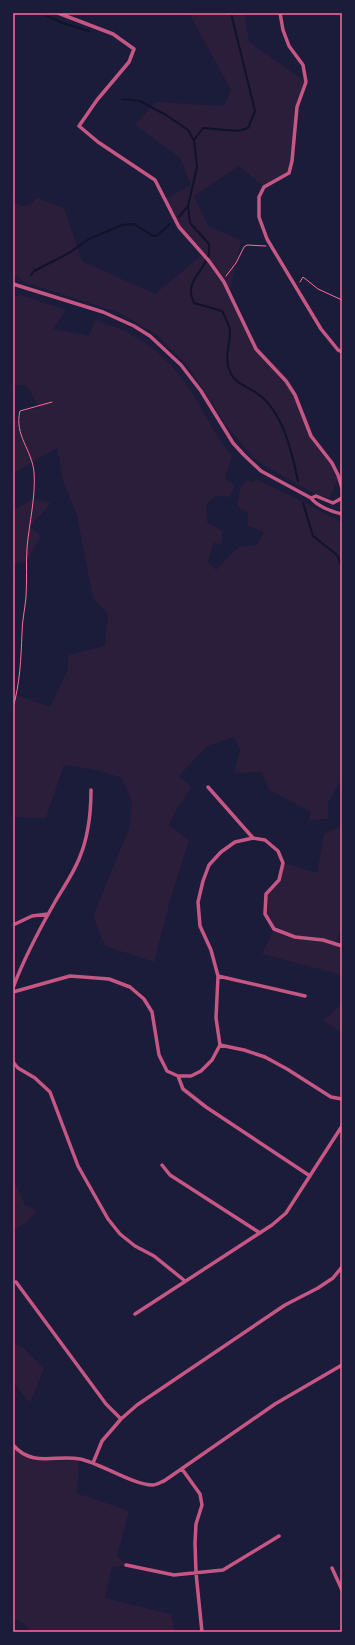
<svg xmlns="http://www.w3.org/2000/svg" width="355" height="1645" font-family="Rubik,sans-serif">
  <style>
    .green { fill: #2a1e3b }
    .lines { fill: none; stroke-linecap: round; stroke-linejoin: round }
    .stream { stroke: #12122b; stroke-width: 2 }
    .path { stroke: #ff6b9d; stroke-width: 1 }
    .minor { stroke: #c65784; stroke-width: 3.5 }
    .neatline { fill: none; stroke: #ff6b9d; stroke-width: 1.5 }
  </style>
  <rect width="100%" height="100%" fill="#1b1b3a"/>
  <path class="green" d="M189 13H244L249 42 306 82 297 107 289 173 264 187 239 166 194 196 209 227 241 240 230 291 259 348 288 379 297 394 314 435 334 462 339 474 330 498 317 495 265 466 253 457 226 425 188 366 157 335 120 313 24 282 13 273V201C22 210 30 205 37 198L64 208 82 261 155 294 203 254 179 227 165 199 191 185 180 158 135 125 155 102 224 106 231 90Z
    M20 295 66 310 53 329 89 336 95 320C140 334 167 354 193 394 206 415 216 437 232 456L225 478 235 486 230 497 216 496 206 504 207 522 222 530V544L213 543 208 562 216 570C223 564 229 555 237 549 248 541 257 554 263 532L248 526V512L241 509 237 505 241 487 247 480 252 482 256 479 310 505 342 523V781H341L328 802V819L309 820 311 812 269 790 262 772 234 773 240 750 234 737 207 746 179 776 192 787 177 808 169 825 189 840 171 897 154 962 105 946 93 916 129 829 132 802 122 778 92 769 64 765 46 818 13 817V691L16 695 50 707 67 671 69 655 105 646 108 614 93 598 77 515 63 481 57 448 15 472 13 466V418L18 422 21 421V413L29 409 40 408 26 385H13V297Z
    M32 499 51 503 30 527 41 536 26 562 13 563V511Z
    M342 825V928L335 944 342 946V975L262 954 274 929 265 914 266 894 279 880 283 863 317 873 324 834Z
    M342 1003V1032L323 1021Z
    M15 1183 25 1205 36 1211 27 1222 13 1231V1184Z
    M13 1343 22 1347 44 1368 30 1403 13 1382Z
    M13 1445C28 1462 58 1458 79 1459L77 1494 86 1496 129 1511 117 1556 126 1565 112 1567 105 1598 171 1614 175 1632H32L22 1622 13 1618Z"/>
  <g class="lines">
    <path class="stream" d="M40 13 63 23 89 31
      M231 13 255 111 248 128 238 131 203 128 194 140 197 167 188 206 190 223 209 244C209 247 209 251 209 254 204 272 183 282 194 303L222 311C225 317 230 325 230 332 230 347 223 358 231 374 236 384 249 387 258 394 283 412 292 452 298 481
      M122 99 140 101 166 115 188 130 193 139
      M179 217 188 206
      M31 275 34 271 69 253 89 239 122 225 134 224 153 236 158 235 170 224
      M303 503 313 536 337 555 342 568"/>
    <path class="path" d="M226 276 236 263 244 247 247 245 266 246
      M300 282 303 277 318 289 342 300
      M13 708C20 683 21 659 22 633 22 621 25 609 26 597 27 581 26 564 27 548 29 524 36 496 34 472 32 450 14 435 20 411L52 402"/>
    <path class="minor" d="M58 13 113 34 134 49 129 62 97 100 79 126 98 142 155 180 179 227 209 261 224 282 256 349 286 381 295 395 311 436 332 463 338 475 342 488
      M280 13 283 30 289 46 303 65 306 82 297 107 292 161 289 173 264 187 259 197V217L267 239 321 329 338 350 342 352
      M13 284 103 312 134 326 150 336 181 365 201 391 233 443 244 455 261 471 311 498C317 506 332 512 342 514
      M311 498 316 496 333 503 342 498
      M208 787 253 838
      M13 925 32 916 48 914
      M218 976 305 996
      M13 988C24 958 39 930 55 902 63 888 73 874 79 859 88 838 91 813 91 790
      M13 992 70 976 109 979 130 987 144 999 152 1012 159 1055 167 1071 178 1076H191L201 1071 212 1060 220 1045 216 1018 218 976 211 950 200 926 198 902 203 881 209 865 221 852 235 842 253 838 265 840 278 851 283 863 279 880 266 894 265 914 274 929 295 937 323 940 342 946
      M220 1045 244 1050 265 1057 287 1069 331 1097 342 1099
      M13 1062 18 1068 35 1078 50 1092 78 1166 108 1219 120 1234 135 1246 154 1256 185 1281
      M178 1076 183 1089 206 1107 310 1176
      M162 1165 170 1175 260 1233
      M16 1282 106 1404 121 1419
      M135 1314 272 1225 286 1213 342 1126
      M13 1445C33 1468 56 1454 80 1459 100 1463 135 1486 153 1485 156 1485 161 1482 164 1481L275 1404 342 1365
      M93 1463 102 1441 121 1419 137 1405 285 1305 318 1288 333 1278 342 1267
      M182 1469 200 1494 202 1505 196 1524 195 1543 196 1573 202 1632
      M126 1565 174 1575 223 1570 279 1536
      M332 1568 342 1590"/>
  </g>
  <rect width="355" height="1645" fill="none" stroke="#1b1b3a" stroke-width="28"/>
  <rect x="14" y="14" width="327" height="1617" class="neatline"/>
</svg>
